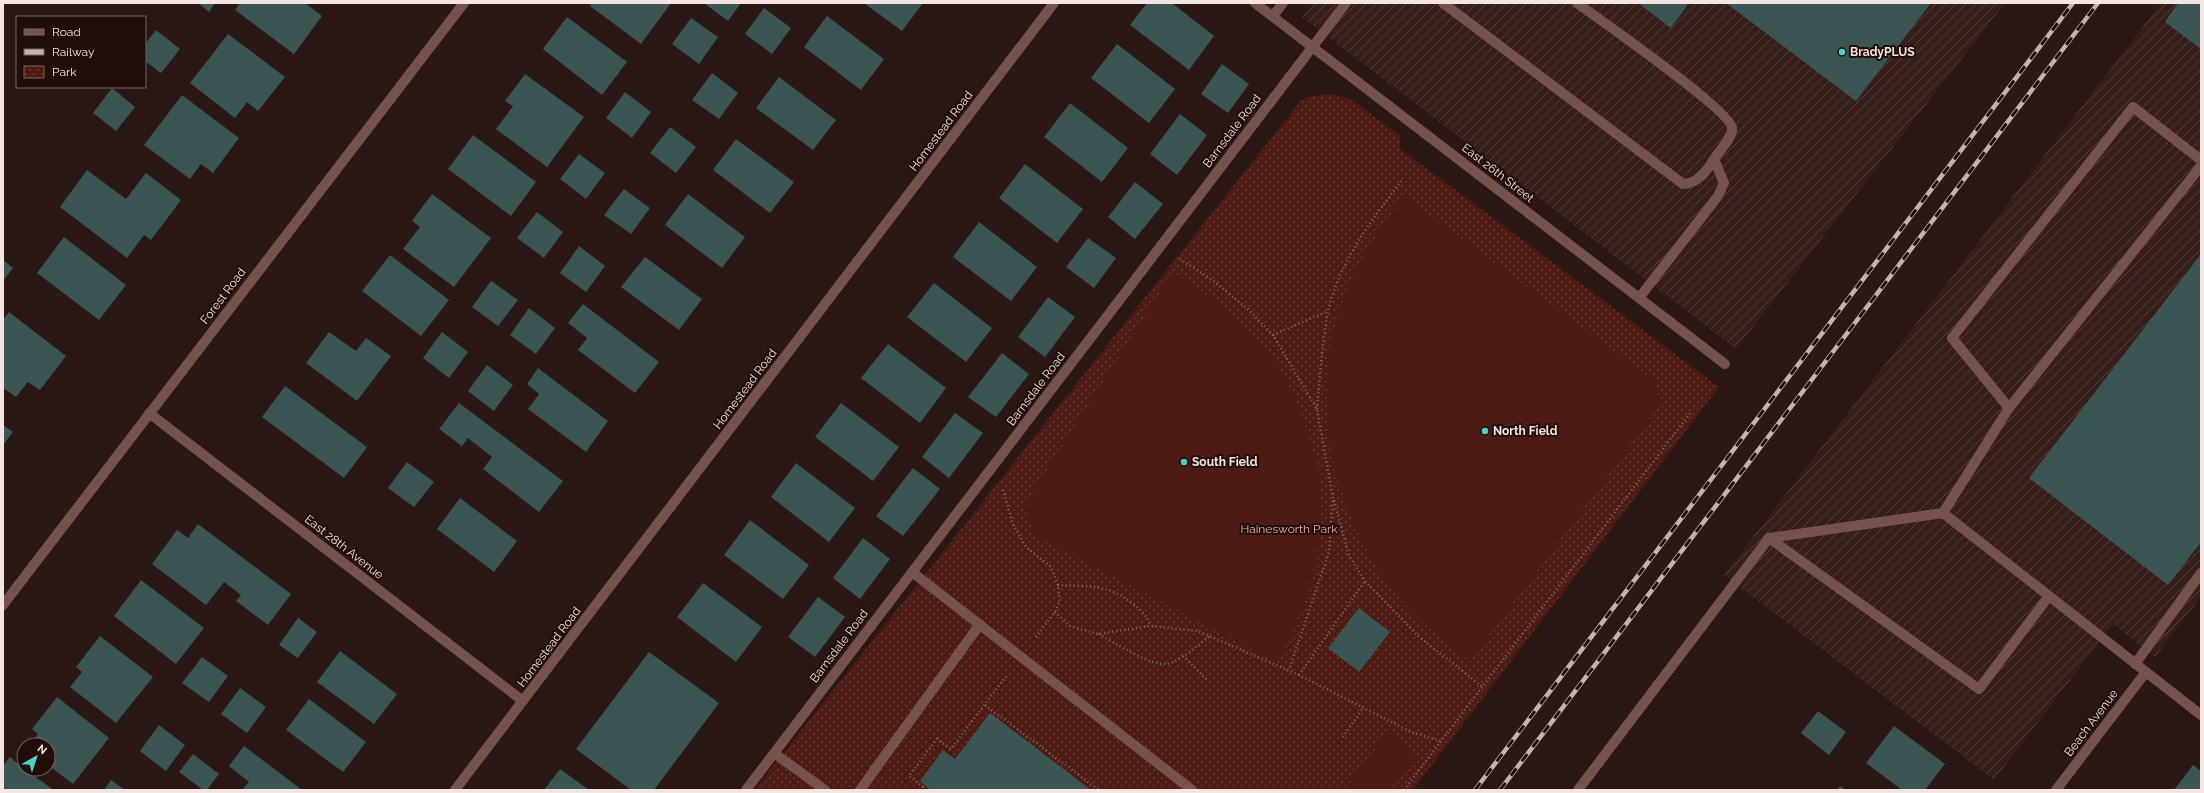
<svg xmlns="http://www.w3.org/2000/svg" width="2204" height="793" font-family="Raleway,sans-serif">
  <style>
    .industrial { fill: url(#industrial-furrows) }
    .park { fill: url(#park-dots) }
    .garden { fill: #4d1b14 }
    .building { fill: #3a5554 }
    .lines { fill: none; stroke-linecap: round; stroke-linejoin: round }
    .path { stroke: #7f6d6a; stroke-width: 2.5; stroke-dasharray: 1 3; stroke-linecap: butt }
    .minor { stroke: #76524c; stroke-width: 10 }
    .rail-casing { stroke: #c3b3b0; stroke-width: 4.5 }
    .rail { stroke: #210e0b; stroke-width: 3; stroke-dasharray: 9; stroke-linecap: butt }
    .poi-dot { fill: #53cdc9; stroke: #210e0b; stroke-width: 1.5 }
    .labels { text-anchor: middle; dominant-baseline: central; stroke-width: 4; stroke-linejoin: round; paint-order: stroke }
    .poi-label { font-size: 12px; font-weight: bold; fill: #f4e5e2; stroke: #210e0b; text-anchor: start }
    .street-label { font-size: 12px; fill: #f4e5e2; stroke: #210e0b }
    .park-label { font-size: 12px; fill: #f2aca0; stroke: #210e0b }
  </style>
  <defs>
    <pattern id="industrial-furrows" width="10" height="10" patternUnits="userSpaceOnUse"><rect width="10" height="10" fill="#381e1a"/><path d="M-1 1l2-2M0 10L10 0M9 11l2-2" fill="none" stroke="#553f3b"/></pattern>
    <pattern id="park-dots" width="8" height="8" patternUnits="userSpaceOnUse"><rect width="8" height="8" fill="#4d1b14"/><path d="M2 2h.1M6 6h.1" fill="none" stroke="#673c36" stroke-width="1.8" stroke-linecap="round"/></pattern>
  </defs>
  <rect width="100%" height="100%" fill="#2b1714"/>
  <path class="industrial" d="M1313 3H2005L1736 349 1302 17Z
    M2161 3H2201V597L2155 657 2113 624 1994 780 1724 575Z"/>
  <path class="park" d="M1332 94 1352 100 1399 135 1401 142 1399 148 1719 387 1413 790H754L1301 101 1311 96Z"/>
  <path class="garden" d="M1404 196 1656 382 1660 405 1470 661C1443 640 1415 619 1394 592 1337 520 1313 418 1334 329 1346 279 1374 236 1404 196Z
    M1173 272C1208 295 1242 319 1268 352 1285 373 1297 401 1306 427 1311 443 1316 460 1319 477 1329 540 1307 608 1277 662L1034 535 1025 504Z
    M1388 732 1417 754 1389 790H1344Z"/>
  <path class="building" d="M198 3H215L209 12Z
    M240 3H305L322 16 294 54 235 10Z
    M592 3H671L641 44 590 6Z
    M704 3H741L728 21Z
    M864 3H923L902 31Z
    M1147 3H1172L1214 36 1189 70 1130 25Z
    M1638 3H1689L1671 28Z
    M1726 3H1931L1856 101Z
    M2178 3H2201V49L2165 22Z
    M764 8 791 28 772 54 745 34Z
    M827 16 884 59 861 90 804 47Z
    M567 17 627 62 602 95 543 49Z
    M691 18 718 37 699 64 672 44Z
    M156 30 180 49 161 73 145 61V44Z
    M228 34 285 77 258 111 247 102 235 118 190 83Z
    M1117 44 1175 89 1149 123 1091 78Z
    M1222 64 1249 84 1228 113 1201 94Z
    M712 73 738 93 719 119 692 100Z
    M525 74 584 117 547 167 496 129 513 106 505 101Z
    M779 77 836 120 813 150 756 108Z
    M112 88 135 107 116 131 93 113Z
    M625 92 651 112 632 138 606 118Z
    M182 95 239 138 213 173 201 164 190 179 144 145Z
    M1070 103 1128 148 1102 182 1044 137Z
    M1180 114 1207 135 1177 175 1150 154Z
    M670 127 696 147 676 173 650 153Z
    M473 135 536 182 511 216 448 169Z
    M736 139 794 182 770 213 713 170Z
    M579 154 605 173 586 199 560 179Z
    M1025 164 1083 209 1057 243 999 198Z
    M87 170 126 199 146 173 181 200 151 240 144 235 127 258 60 207Z
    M1135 182 1163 204 1135 239 1108 217Z
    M624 189 650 208 631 234 604 215Z
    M432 194 491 238 454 287 403 249 420 227 412 221Z
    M688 194 745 237 722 268 665 225Z
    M537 212 563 232 544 258 517 238Z
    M979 222 1037 267 1011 301 953 257Z
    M64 237 126 285 99 320 37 273Z
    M1088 238 1116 258 1094 288 1066 267Z
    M579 246 605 266 586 292 560 273Z
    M2201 254V542L2168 585 2029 478Z
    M390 255 449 300 421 336 362 291Z
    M645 257 702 299 679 330 621 287Z
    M3 260 13 268 3 281Z
    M491 281 518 300 498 326 472 307Z
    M934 283 992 328 966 362 907 317Z
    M1048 297 1075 317 1045 357 1018 337Z
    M583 304 659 362 635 393 578 350 587 338 568 323Z
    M529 308 555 328 536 354 510 335Z
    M9 312 66 356 40 390 28 382 16 397 3 388V320Z
    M329 332 356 351 366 338 391 356 357 401 306 363Z
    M442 332 468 352 449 378 423 358Z
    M888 344 946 388 920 423 861 378Z
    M1002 353 1029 374 996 417 968 397Z
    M487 365 513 385 494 411 468 391Z
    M538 368 608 421 586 452 528 409 539 394 527 384Z
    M285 386 367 447 344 478 262 417Z
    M459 403 563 481 539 512 483 469 492 457 468 438 462 446 439 429Z
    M841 403 899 447 873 481 815 437Z
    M955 413 983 433 949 478 922 457Z
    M3 425 13 432 3 445Z
    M407 462 434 482 414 507 388 488Z
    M796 463 855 508 829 542 771 497Z
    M913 468 940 489 903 536 876 516Z
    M460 498 517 541 494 572 437 529Z
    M750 520 809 565 783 599 724 555Z
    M198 524 291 594 268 625 236 601 241 595 224 582 206 605 152 564 177 530 188 538Z
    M863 538 890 559 860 599 833 578Z
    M141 580 204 628 176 664 114 616Z
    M703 583 762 627 736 662 677 617Z
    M818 597 845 617 815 657 788 637Z
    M1359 608 1390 632 1359 672 1328 648Z
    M298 618 317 632 298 658 279 645Z
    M100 636 153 677 116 723 70 687 82 672 76 667Z
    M340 651 397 694 374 724 317 682Z
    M649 652 719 703 654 790H631L576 749Z
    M202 657 228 676 209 702 182 683Z
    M240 688 266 707 247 733 221 714Z
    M57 697 109 738 73 784 48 765V745H29L38 734 32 729Z
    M309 699 366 742 343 772 286 730Z
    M1818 711 1846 732 1829 755 1801 733Z
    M990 713 1091 790H930L920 781 943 750 955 759Z
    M159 725 185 745 166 771 140 751Z
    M1894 726 1945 764 1925 790H1902L1866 763Z
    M244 746 302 790H242L249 782 229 766Z
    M193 754 219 774 207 790H203L179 772Z
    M10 757 24 769 54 790H3V766Z
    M2193 765 2201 771V790H2174Z
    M560 769 589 790H544Z
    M111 780 125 790H104Z
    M1840 786 1846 790H1837Z"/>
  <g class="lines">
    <path class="path" d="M1180 259 1212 280 1248 309 1273 335 1317 409 1333 498 1329 552 1289 670
      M1273 335 1328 311
      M1317 409C1320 377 1322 343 1328 311 1339 262 1373 218 1403 179
      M1003 490 1013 524 1026 547 1051 567 1058 585 1060 601 1055 612 1035 638
      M1334 500 1349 556 1365 581 1419 637 1483 687
      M1058 585C1074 586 1093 585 1109 590 1122 595 1148 611 1150 626
      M1055 612 1070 626 1098 634 1150 626 1198 631 1299 675 1411 732 1441 741
      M1099 634C1113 642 1151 666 1166 664 1179 662 1199 644 1210 636
      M1183 656 1207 680
      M1299 675 1365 581
      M985 705 1099 790
      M1343 737 1363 708
      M920 790 923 787 909 776 937 739 951 749 1008 674
      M1404 790 1691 412"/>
    <path class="minor" d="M1255 3 1725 364
      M1443 3 1683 184C1699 184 1708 169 1716 156 1721 149 1733 137 1732 128 1731 111 1599 19 1577 3
      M1273 16 1283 3
      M1639 298 1718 196 1724 183 1714 159
      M2009 408 1952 338 2133 107 2201 160
      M149 413 523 701
      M1943 513 2009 408 2201 166
      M1769 538 1979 689 2049 596
      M912 572 1192 790
      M3 605 464 3
      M2135 664 2201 573
      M774 753 825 790
      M455 790 1054 3
      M746 790 1346 3
      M860 790 980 624
      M1578 790 1769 538 1943 513 2201 715
      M2056 790 2146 672"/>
    <defs>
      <path id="rail" d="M1475 790 2073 3
        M1500 790 2098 3"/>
    </defs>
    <use href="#rail" class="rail-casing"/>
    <use href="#rail" class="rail"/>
  </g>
  <g class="poi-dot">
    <circle cx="1842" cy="52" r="4"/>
    <circle cx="1485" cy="431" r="4"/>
    <circle cx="1184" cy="462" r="4"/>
  </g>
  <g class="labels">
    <g class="poi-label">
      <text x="1850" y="52">BradyPLUS</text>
      <text x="1493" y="431">North Field</text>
      <text x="1192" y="462">South Field</text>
    </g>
    <g class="street-label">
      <text transform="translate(941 131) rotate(-53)">Homestead Road</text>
      <text transform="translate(1232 131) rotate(-53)">Barnsdale Road</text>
      <text transform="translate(1498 173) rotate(38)">East 26th Street</text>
      <text transform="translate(223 296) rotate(-53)">Forest Road</text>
      <text transform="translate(745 389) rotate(-53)">Homestead Road</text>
      <text transform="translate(1036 389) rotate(-53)">Barnsdale Road</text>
      <text transform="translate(344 547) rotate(38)">East 28th Avenue</text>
      <text transform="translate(839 646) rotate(-53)">Barnsdale Road</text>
      <text transform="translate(549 647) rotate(-53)">Homestead Road</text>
      <text transform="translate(2091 723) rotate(-53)">Beach Avenue</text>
    </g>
    <g class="park-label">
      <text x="1289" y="529">Hainesworth Park</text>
    </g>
  </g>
  <rect width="2204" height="793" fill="none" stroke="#f4e5e2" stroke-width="8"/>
  <rect x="16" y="16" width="130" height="72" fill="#210e0b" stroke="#756461"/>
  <rect x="24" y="29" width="20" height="6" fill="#76524c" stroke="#756461"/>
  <text x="52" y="36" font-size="12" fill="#f4e5e2">Road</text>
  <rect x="24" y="49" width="20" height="6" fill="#c3b3b0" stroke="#756461"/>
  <text x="52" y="56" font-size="12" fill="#f4e5e2">Railway</text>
  <rect x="24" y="66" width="20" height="12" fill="url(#park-dots)" stroke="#756461"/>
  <text x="52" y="76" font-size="12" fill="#f4e5e2">Park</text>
  <g transform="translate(36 757) rotate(39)"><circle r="19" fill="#210e0b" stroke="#756461"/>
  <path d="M0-3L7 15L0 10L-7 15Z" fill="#53cdc9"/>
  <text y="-6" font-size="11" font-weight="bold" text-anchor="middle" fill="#f4e5e2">N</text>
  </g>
</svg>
